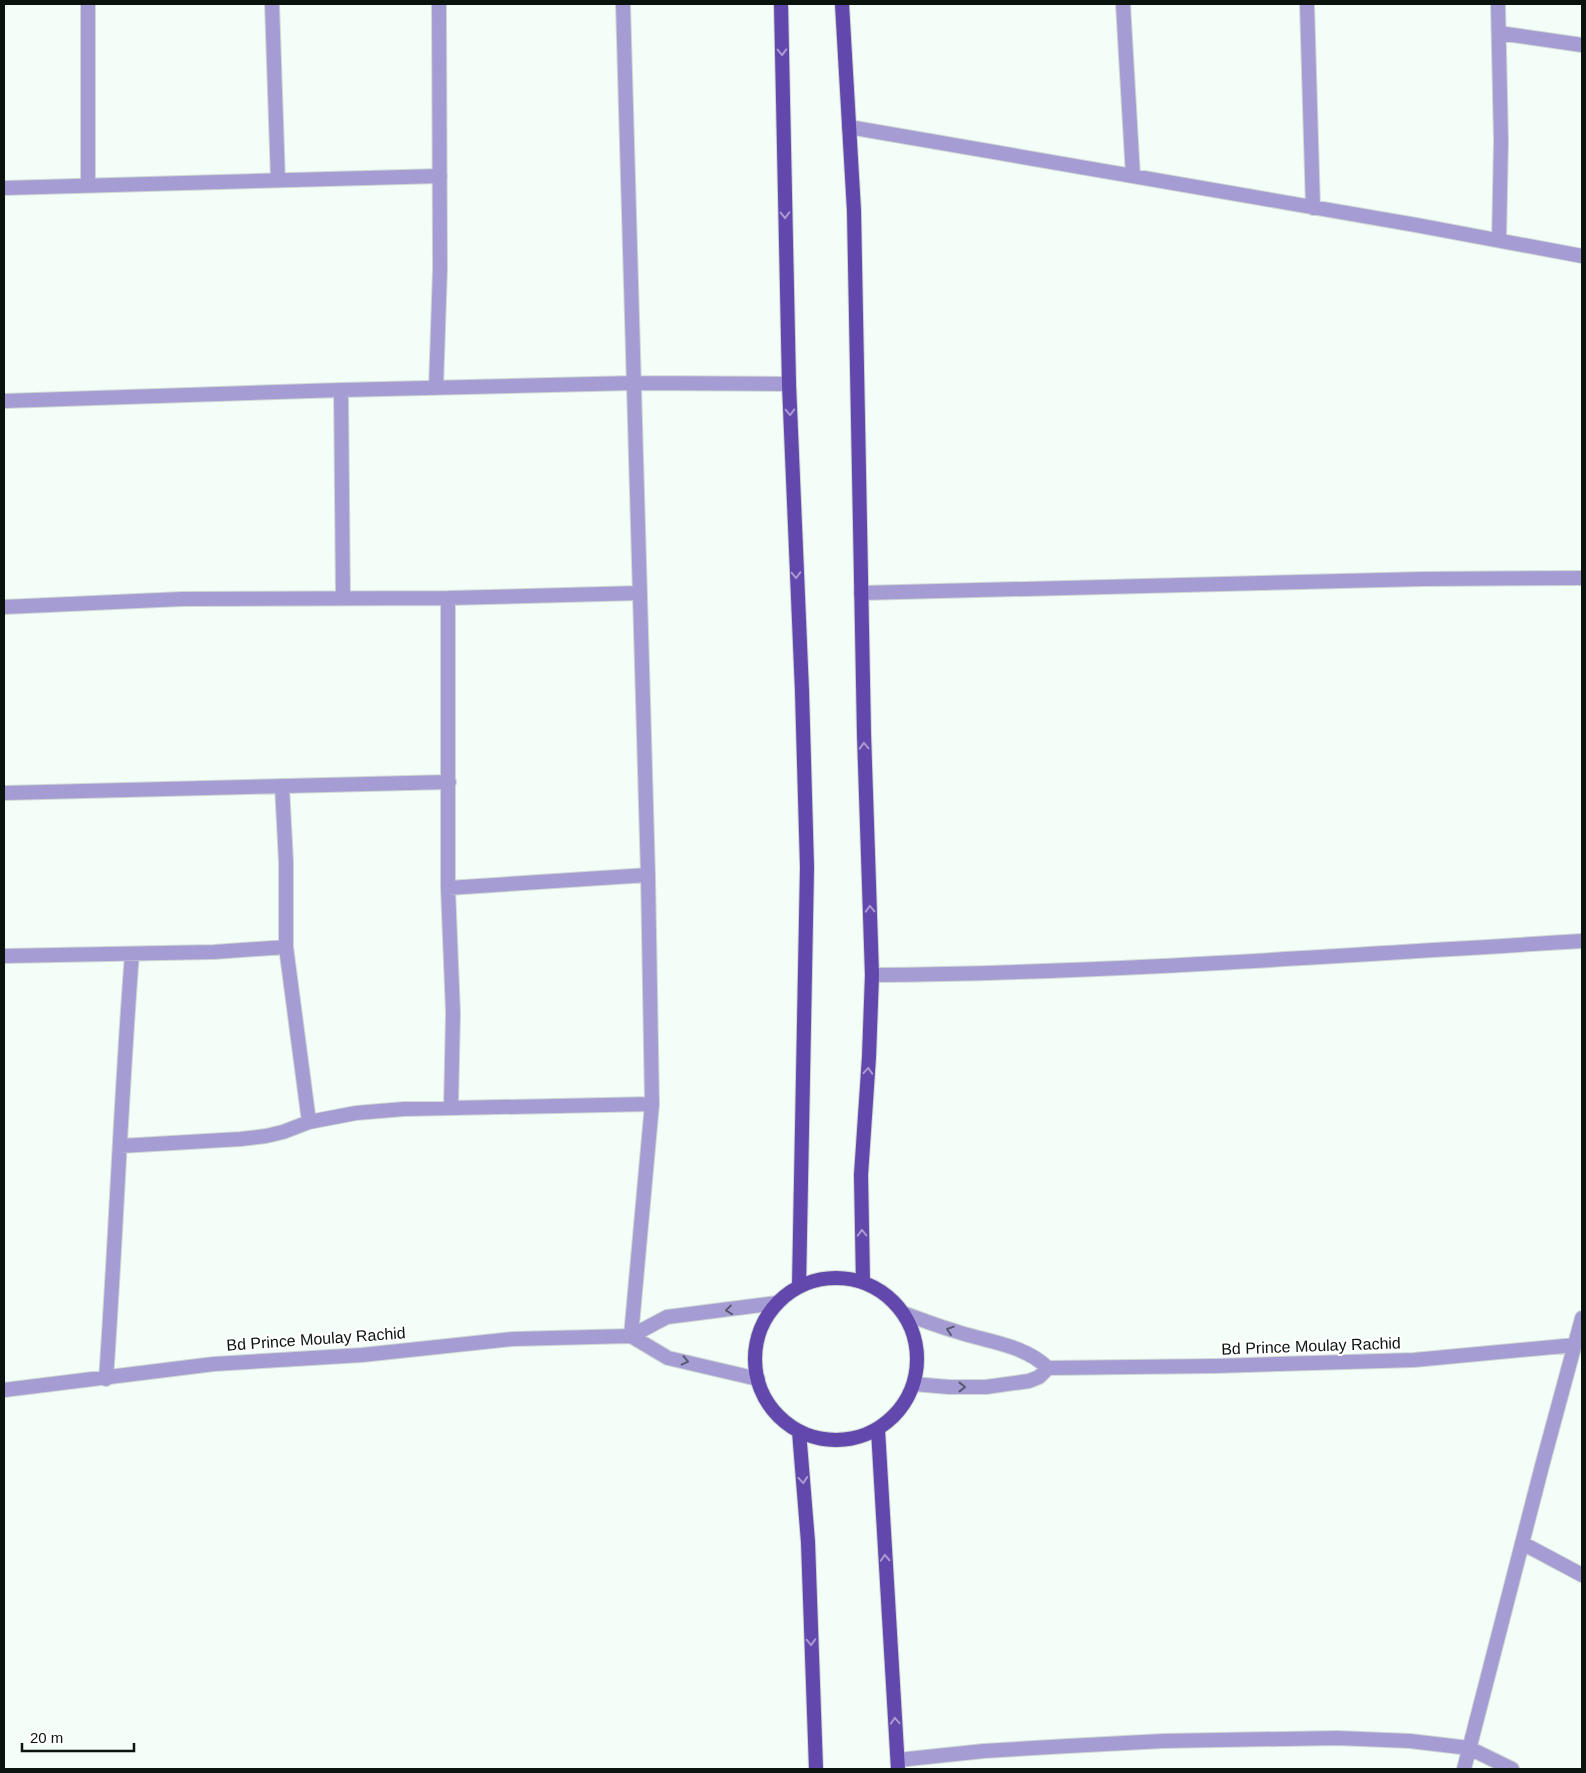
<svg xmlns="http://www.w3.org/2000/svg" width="1586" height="1773" font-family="Arial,sans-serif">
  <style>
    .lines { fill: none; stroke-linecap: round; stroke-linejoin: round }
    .minor-casing { stroke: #cfd8d3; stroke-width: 16 }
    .primary-casing { stroke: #cfd8d3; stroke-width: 16 }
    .minor { stroke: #a59cd4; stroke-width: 14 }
    .primary { stroke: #6247ac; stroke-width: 14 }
    .oneway { stroke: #a99ad1 }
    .oneway2 { stroke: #585871 }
    .labels { text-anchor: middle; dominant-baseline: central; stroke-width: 4.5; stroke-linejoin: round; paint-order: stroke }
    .street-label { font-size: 16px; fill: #0a130e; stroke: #fff }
  </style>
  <rect width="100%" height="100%" fill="#f4fef8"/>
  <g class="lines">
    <defs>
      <path id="minor" d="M88 4V185
        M272 4 278 180
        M1123 4 1133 176
        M1307 4 1313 208
        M1498 4 1501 141 1499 240
        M1499 33 1582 45
        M849 127 1416 225 1582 256
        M4 188 440 176
        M436 388 440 269 439 4
        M341 390 343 598
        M4 401 341 390 634 383 789 384
        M861 593 1423 579 1582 578
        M448 598V888L453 1013 451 1107
        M4 607 182 599 448 598 640 593
        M282 786 286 862V947L309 1122
        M4 793 449 782
        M448 888 648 875
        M4 956 214 952 286 947
        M872 975C1109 973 1346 955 1582 941
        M120 1146 241 1139 266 1136 283 1132 309 1122 356 1113 404 1109 652 1104
        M903 1313C920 1319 937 1326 955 1331 987 1342 1023 1344 1048 1368L1039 1377 1029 1381 986 1387H949L914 1384
        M1048 1368 1215 1366 1414 1360 1575 1345
        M106 1379C116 1237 121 1095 132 954
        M758 1379 668 1358 631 1336 667 1317 777 1303
        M4 1390 214 1364 362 1355 513 1339 631 1336 652 1104 648 875 623 4
        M1522 1543 1582 1575
        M898 1760 984 1751 1068 1746 1163 1741 1337 1738 1410 1741 1469 1748 1512 1769
        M1464 1769 1542 1466 1582 1318"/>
      <path id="primary" d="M781 4 789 384 802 691 807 867 799 1287
        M842 4 854 211 864 734 872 975 869 1057 861 1175 863 1282
        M755 1359a81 81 0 1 1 162 0a81 81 0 1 1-162 0Z
        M878 1430 898 1769
        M799 1431 808 1542 816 1769"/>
    </defs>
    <use href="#minor" class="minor-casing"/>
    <use href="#primary" class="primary-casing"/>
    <use href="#minor" class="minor"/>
    <use href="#primary" class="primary"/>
  </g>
  <defs><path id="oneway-chevron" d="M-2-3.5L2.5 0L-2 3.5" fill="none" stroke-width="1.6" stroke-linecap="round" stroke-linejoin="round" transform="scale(1.25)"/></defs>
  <g class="oneway">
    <use href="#oneway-chevron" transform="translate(782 52) rotate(89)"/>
    <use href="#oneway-chevron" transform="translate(785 215) rotate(89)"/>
    <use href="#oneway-chevron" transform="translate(790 412) rotate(88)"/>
    <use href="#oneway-chevron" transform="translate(796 575) rotate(88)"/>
    <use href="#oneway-chevron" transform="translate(864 746) rotate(-92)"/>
    <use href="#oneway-chevron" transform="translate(870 909) rotate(-92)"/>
    <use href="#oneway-chevron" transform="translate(868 1071) rotate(-86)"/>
    <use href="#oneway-chevron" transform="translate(862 1233) rotate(-91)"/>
    <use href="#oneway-chevron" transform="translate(803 1480) rotate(85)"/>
    <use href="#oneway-chevron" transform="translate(885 1558) rotate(-93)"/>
    <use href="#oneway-chevron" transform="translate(811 1642) rotate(88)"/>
    <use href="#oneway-chevron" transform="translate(895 1721) rotate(-94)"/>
  </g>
  <g class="oneway2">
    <use href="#oneway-chevron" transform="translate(729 1310) rotate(173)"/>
    <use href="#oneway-chevron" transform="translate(950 1330) rotate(-161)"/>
    <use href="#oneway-chevron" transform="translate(685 1361) rotate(13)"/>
    <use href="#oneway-chevron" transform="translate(962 1387)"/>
  </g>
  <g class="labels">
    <g class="street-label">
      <text transform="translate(316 1339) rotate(-4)">Bd Prince Moulay Rachid</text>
      <text transform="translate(1311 1346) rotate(-2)">Bd Prince Moulay Rachid</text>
    </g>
  </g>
  <rect width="1586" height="1773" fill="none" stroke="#0a130e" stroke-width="10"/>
  <path d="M22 1743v8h112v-8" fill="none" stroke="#0a130e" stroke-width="2.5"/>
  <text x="30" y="1743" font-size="15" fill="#0a130e" stroke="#ffffff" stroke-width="4" paint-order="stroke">20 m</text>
</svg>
